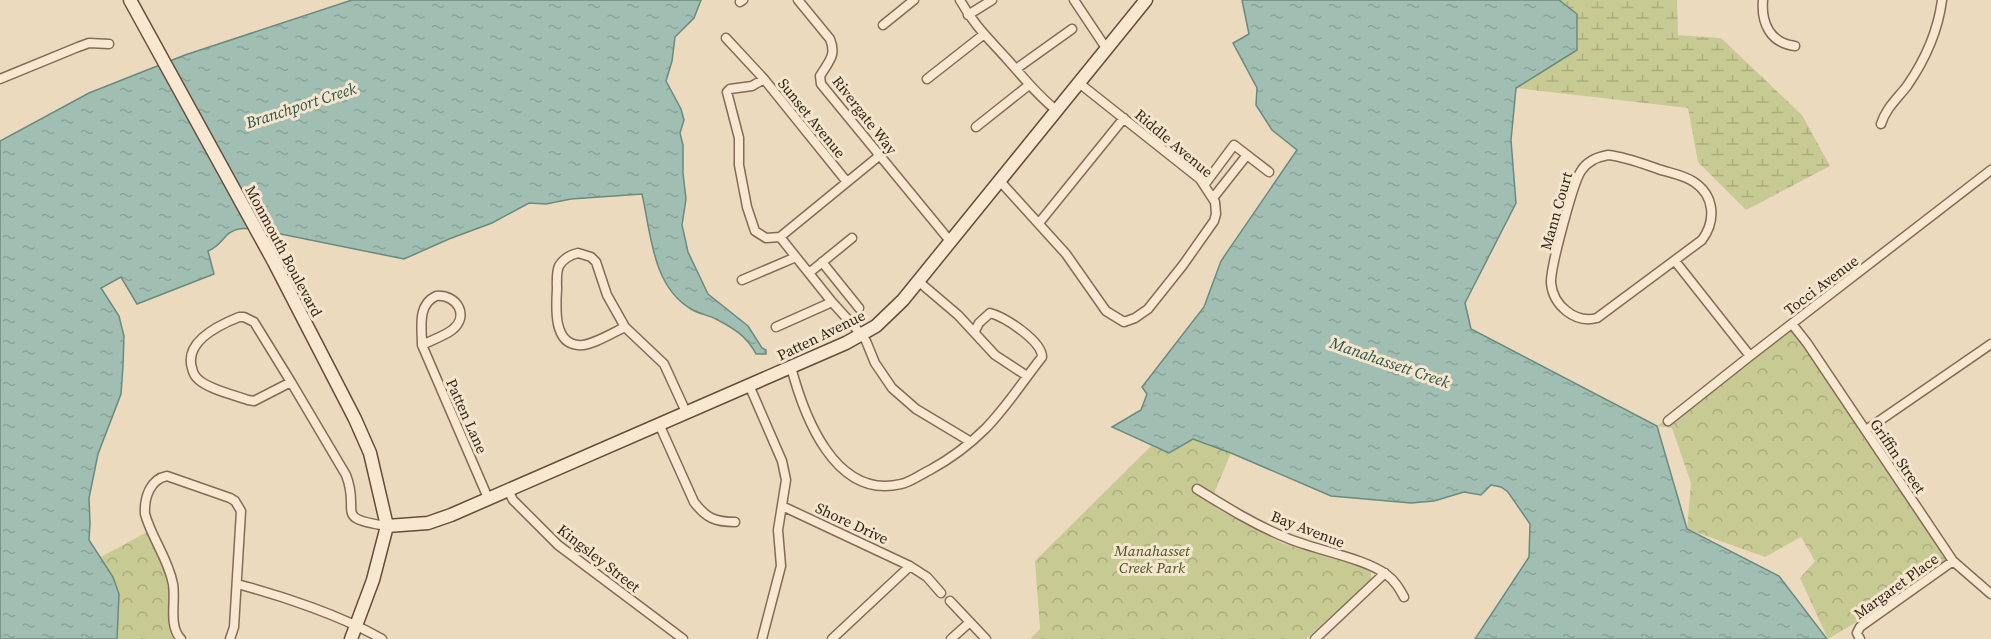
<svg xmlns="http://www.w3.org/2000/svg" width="1991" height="639" font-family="'Source Serif 4',serif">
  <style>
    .forest { fill: url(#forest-crowns) }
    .wetland { fill: url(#wetland-marsh) }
    .water { fill: url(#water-ripples); stroke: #698b7f; stroke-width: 1.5 }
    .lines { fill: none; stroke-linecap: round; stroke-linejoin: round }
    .street-casing { stroke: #846b57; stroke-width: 11 }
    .secondary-casing { stroke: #664c3b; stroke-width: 15 }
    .street { stroke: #f8e8d1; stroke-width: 8 }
    .secondary { stroke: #f8e8d1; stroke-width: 12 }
    .labels { text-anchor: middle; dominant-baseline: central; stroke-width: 6; stroke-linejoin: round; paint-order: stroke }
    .street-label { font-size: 15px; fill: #34251c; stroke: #f4e5cd }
    .park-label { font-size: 15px; font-style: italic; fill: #495023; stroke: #f4e5cd }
    .water-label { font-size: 16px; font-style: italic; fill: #2b534d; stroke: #f4e5cd }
  </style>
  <defs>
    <pattern id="forest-crowns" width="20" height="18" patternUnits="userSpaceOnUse" patternTransform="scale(1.5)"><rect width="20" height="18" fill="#c8ca93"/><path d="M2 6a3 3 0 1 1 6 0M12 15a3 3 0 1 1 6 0" fill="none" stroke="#acad7e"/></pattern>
    <pattern id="wetland-marsh" width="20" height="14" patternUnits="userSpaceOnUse" patternTransform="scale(1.5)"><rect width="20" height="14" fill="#c8ca93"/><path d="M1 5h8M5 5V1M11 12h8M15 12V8" fill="none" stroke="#acad7e"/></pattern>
    <pattern id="water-ripples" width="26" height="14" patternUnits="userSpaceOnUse" patternTransform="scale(1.5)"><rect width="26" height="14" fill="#a1beb3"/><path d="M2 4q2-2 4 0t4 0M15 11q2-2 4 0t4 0" fill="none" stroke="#8ba399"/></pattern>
  </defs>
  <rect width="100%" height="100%" fill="#ecdabe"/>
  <path class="forest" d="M1794 325 1953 565 1828 639 1800 578 1815 561 1801 537 1765 557 1687 529 1691 483 1672 428 1657 426Z
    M1193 439 1231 453 1215 491 1216 508 1282 543 1366 568 1371 573V580L1306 639H1030L1040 629 1035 561 1152 445 1169 453Z
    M147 532C157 549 165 567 168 587 170 604 164 624 173 639H117L119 594 111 573 99 558Z"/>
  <path class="wetland" d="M1559 0H1677L1678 35 1721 38 1802 115 1830 166 1746 210 1698 162 1688 108 1516 88 1577 50V14Z"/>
  <path class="water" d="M352 0H701L694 18 675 37 672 61 666 81 681 109 684 120 680 133 683 145V173L686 199 682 225 688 252 708 294 748 326 762 348 766 350V354H756C747 336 733 328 716 319 708 315 699 314 691 309 652 286 651 233 642 194L571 199 546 204 529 203 492 223 449 239 404 259 266 231C253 229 238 225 227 235 220 242 218 247 208 251L214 274 137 304 121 277 101 288 119 316 124 336 123 366 121 394 98 454 89 498 90 523 89 540 113 577 119 594 117 639H0V141L89 93 185 55Z
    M1242 0H1559L1577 14V50L1516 88 1511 140 1516 203 1465 303 1471 329 1657 426 1687 529 1779 576 1827 639H1475L1529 557 1530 524 1508 492 1501 487 1491 485 1481 495 1464 492 1434 501 1411 503 1331 496 1231 453 1193 439 1169 453 1112 427 1141 410 1147 394 1142 387 1204 307 1221 261 1297 150 1272 130 1256 105 1257 88 1233 43 1249 34Z"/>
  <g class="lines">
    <defs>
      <path id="street" d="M798 0 830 39C837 56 828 62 820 76L821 84 950 241
        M960 0C973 24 989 39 1007 59 1024 78 1036 94 1056 110
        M1074 0 1106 48
        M1763 0C1761 23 1770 43 1795 46
        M740 2 743 0
        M968 15 992 0
        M883 25 914 0
        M726 38 764 79 847 182
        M1016 69 1072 29
        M0 79 78 47 89 43 109 44
        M764 79 752 86 730 89 727 92 739 138V165L747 207 755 231 766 238 780 237 832 302 861 334 866 341 875 363 892 388 916 409 971 442
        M927 79 983 35
        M1881 124C1886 108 1897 99 1907 86 1925 60 1938 31 1942 0
        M976 127 1029 85
        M1608 155C1626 157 1641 163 1658 169 1670 173 1684 175 1694 182 1715 196 1716 221 1702 240L1597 318C1575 324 1553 305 1551 283 1550 269 1573 183 1581 171 1587 161 1597 157 1608 155Z
        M999 180 1066 254 1106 311 1124 322 1135 318 1148 309 1183 265 1214 221 1216 214 1215 202 1200 179 1079 83
        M1205 184 1234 145 1269 172
        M1213 198 1247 155
        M1039 223 1124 118
        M780 237 879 156
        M578 253 591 257 596 262 607 295 625 327C614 332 590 347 578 345 553 343 556 307 557 289 557 282 556 273 559 266 563 259 570 255 578 253Z
        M1675 261 1750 356
        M822 262 859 308
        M809 273 852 238
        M742 280 796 257
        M918 281 958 315 995 355 1027 376
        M436 296C457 294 470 316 452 330 444 336 432 340 422 345 422 327 417 305 436 296Z
        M239 317H244L254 322 291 382 254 401 248 400C234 395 209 389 199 380 195 377 193 373 192 368 184 342 219 325 239 317Z
        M1792 324 1807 343 1953 561 1991 594
        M625 327 664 364 686 412
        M776 327 832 302
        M422 345 488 498
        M791 367C804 416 835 500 901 484 911 482 921 474 930 470 950 459 969 445 985 429 1006 408 1023 381 1042 357 1042 341 1005 317 990 313L979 323 975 331
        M291 382 346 475C361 513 332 518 387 526
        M749 385 782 461 786 480 778 530 781 566 762 639
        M1668 421 1750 356 1991 170
        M659 424 694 502C706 518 715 522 735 522
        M1866 430 1991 344
        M1197 489C1226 507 1255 525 1287 538 1315 550 1365 558 1387 575 1395 581 1399 588 1404 597
        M508 490 513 500 558 545 683 639
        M782 506 910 566 927 577 941 593
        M237 584C283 596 342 616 382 639
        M950 601 986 639
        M181 639C168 626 176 601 173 584 168 558 152 539 145 514 144 498 150 479 167 476L230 498 235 501 241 511 234 627 230 639
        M832 639 910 566
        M951 639 970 622
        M1315 639 1385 573
        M1860 639 1857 633 1860 627 1953 561"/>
      <path id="secondary" d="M130 0 274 262 355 419 370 453 387 526 373 580 351 639
        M387 526 428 523 451 515 846 343 876 326 903 300 1146 0"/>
    </defs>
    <use href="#street" class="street-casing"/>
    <use href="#secondary" class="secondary-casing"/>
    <use href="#street" class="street"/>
    <use href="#secondary" class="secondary"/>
  </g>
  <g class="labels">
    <g class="street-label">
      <text transform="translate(865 115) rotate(52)">Rivergate Way</text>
      <text transform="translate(812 118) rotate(51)">Sunset Avenue</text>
      <text transform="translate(1174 143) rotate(40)">Riddle Avenue</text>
      <text transform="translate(1556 211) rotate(-74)">Mann Court</text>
      <text transform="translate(284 251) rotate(62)">Monmouth Boulevard</text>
      <text transform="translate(1821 285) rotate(-37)">Tocci Avenue</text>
      <text transform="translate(821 335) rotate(-26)">Patten Avenue</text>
      <text transform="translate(467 416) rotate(66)">Patten Lane</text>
      <text transform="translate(1898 456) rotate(56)">Griffin Street</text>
      <text transform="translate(852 523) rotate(25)">Shore Drive</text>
      <text transform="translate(1308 529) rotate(21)">Bay Avenue</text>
      <text transform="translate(599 558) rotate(38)">Kingsley Street</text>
      <text transform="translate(1896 586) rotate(-36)">Margaret Place</text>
    </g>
    <g class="park-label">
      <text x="1152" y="550">Manahasset<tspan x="1152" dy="17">Creek Park</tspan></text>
    </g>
    <g class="water-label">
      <text transform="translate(301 105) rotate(-18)">Branchport Creek</text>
      <text transform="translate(1390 362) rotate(19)">Manahassett Creek</text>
    </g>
  </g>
</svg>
